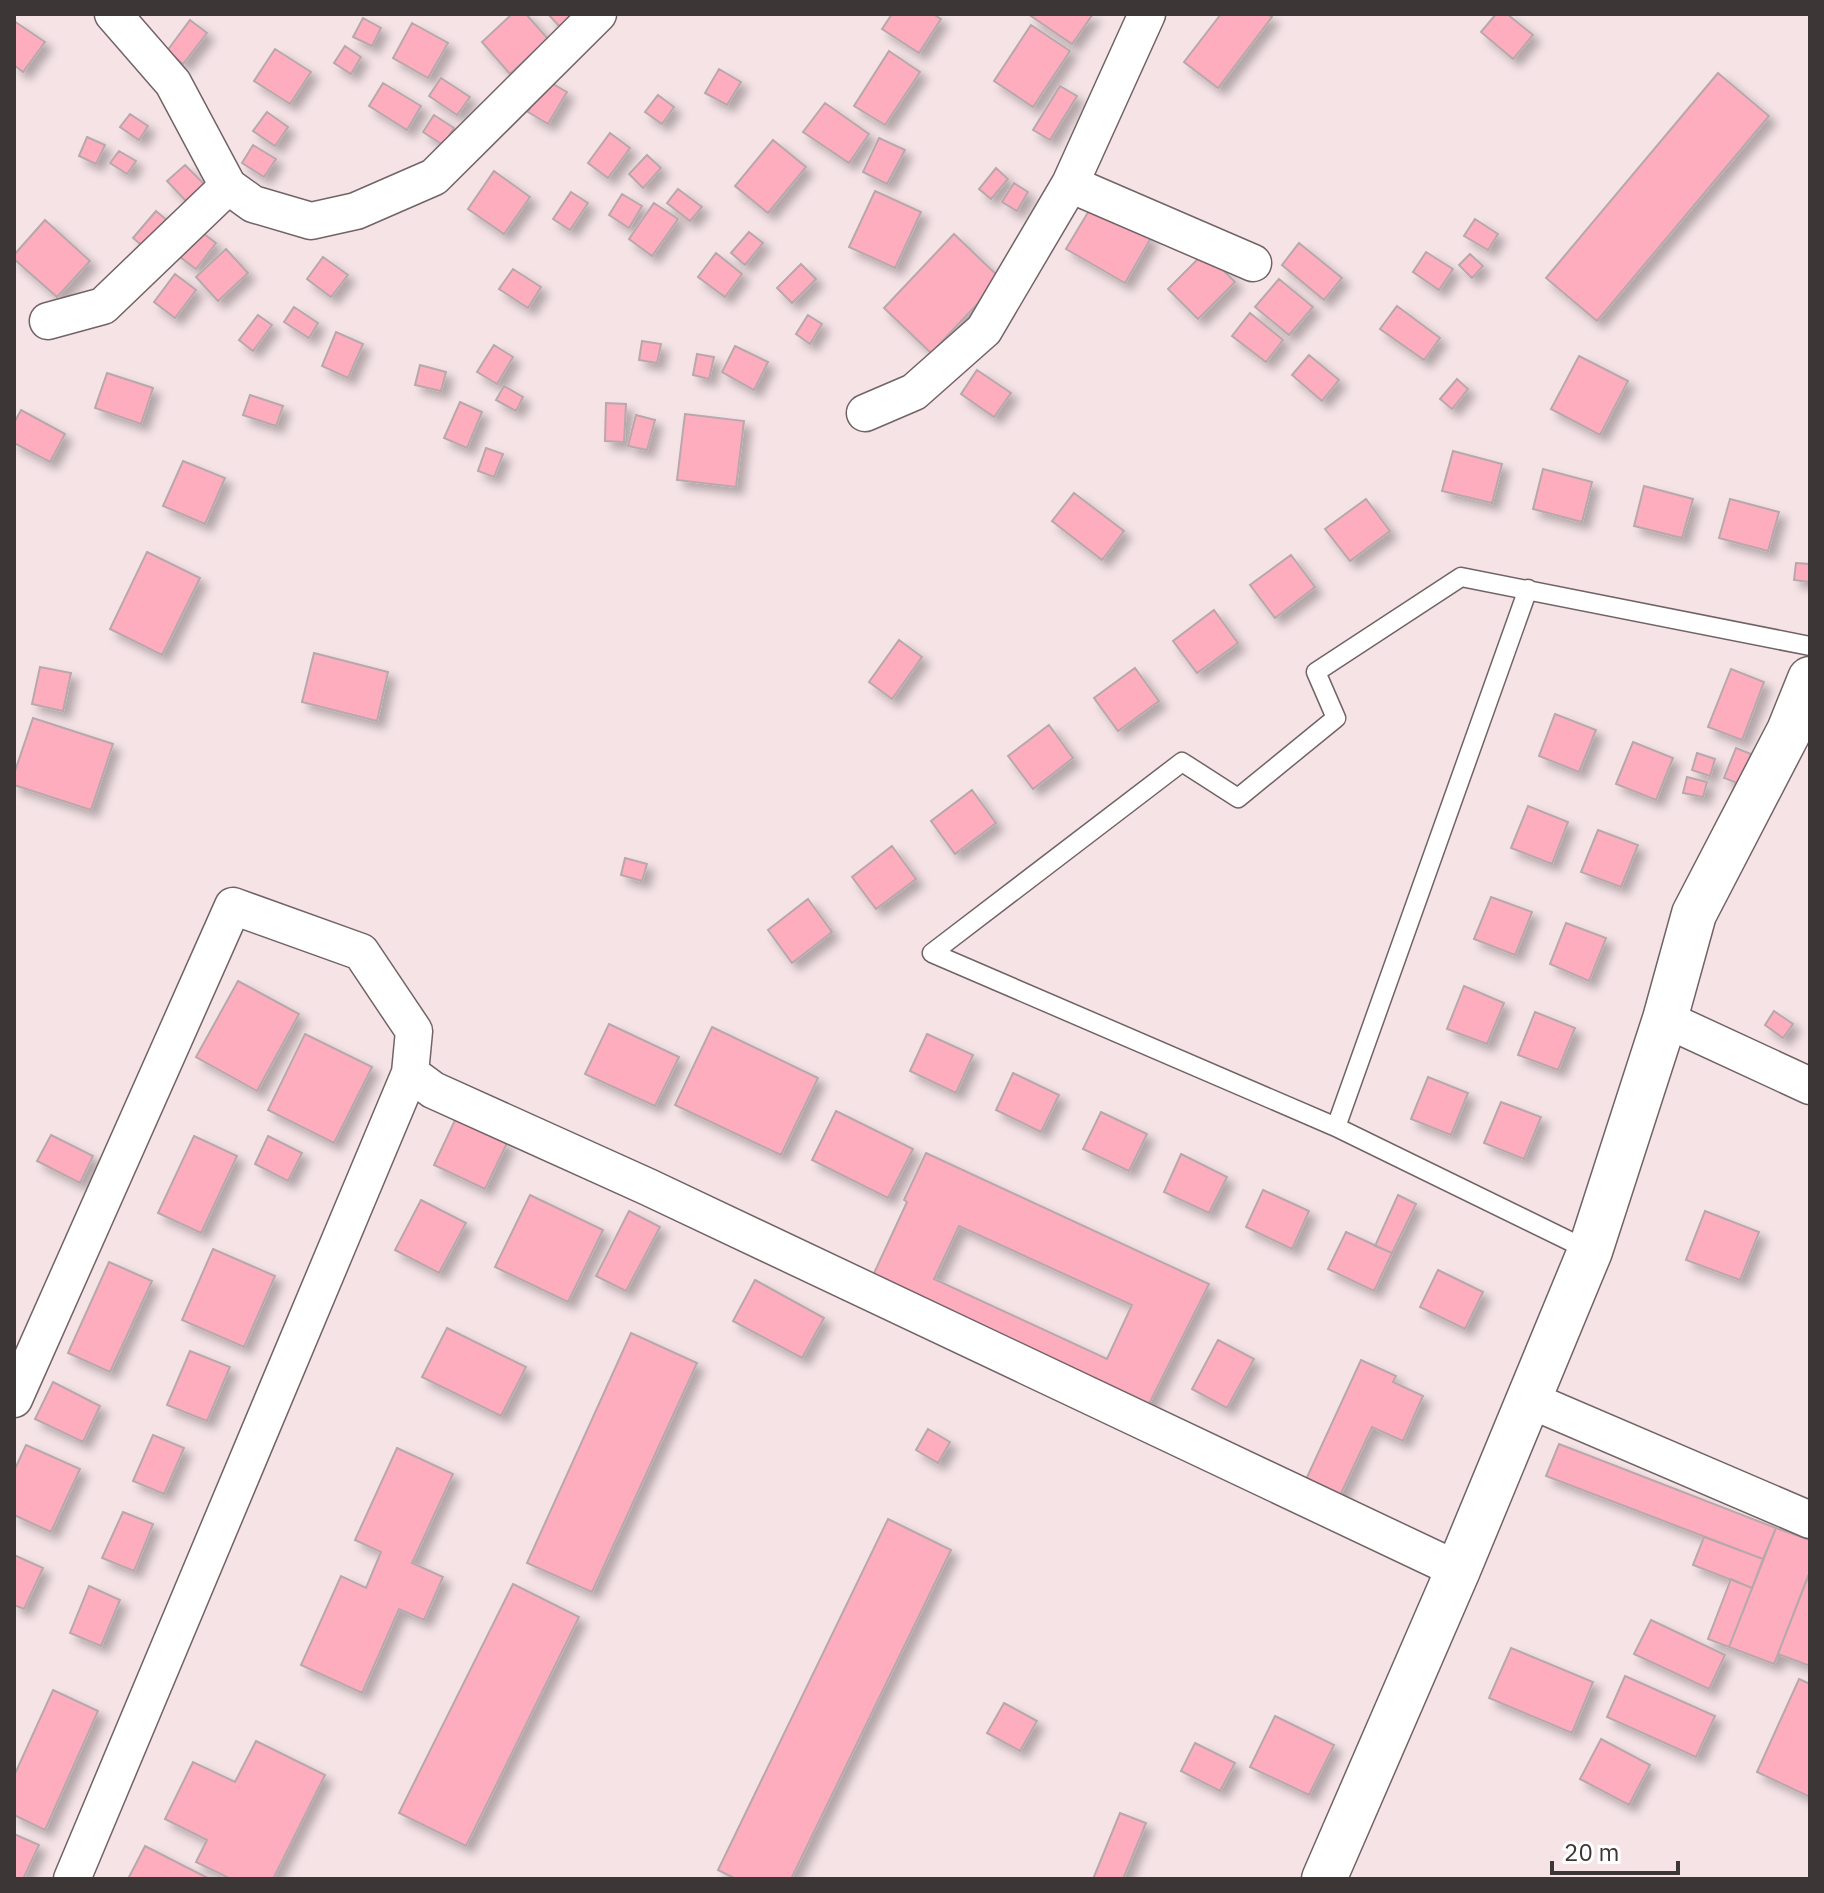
<svg xmlns="http://www.w3.org/2000/svg" width="1824" height="1893" font-family="'IBM Plex Sans',sans-serif">
  <style>
    .building { fill: #feadbf; stroke: #b9a8ab; stroke-width: 2; fill-rule: evenodd; filter: url(#shadow) }
    .lines { fill: none; stroke-linecap: round; stroke-linejoin: round }
    .service-casing { stroke: #726366; stroke-width: 21 }
    .minor-casing { stroke: #726366; stroke-width: 39 }
    .tertiary-casing { stroke: #726366; stroke-width: 47 }
    .service { stroke: #fff; stroke-width: 18 }
    .minor { stroke: #fff; stroke-width: 36 }
    .tertiary { stroke: #fff; stroke-width: 44 }
  </style>
  <defs>
    <filter id="shadow"><feDropShadow dx="7" dy="7" stdDeviation="4" flood-color="#0004"/></filter>
  </defs>
  <rect width="100%" height="100%" fill="#f5e3e6"/>
  <path class="building" d="M512 14H526L548 39 510 74 482 42Z
    M548 14H575L560 27Z
    M892 14H933L941 19 919 53 882 29Z
    M1028 14H1093L1072 44Z
    M1221 14H1267L1272 17 1218 88 1184 62Z
    M1496 14H1507L1533 35 1513 59 1481 32Z
    M363 18 381 28 372 46 353 37Z
    M190 20 207 33 183 64 167 51Z
    M14 21 45 42 23 72 14 65Z
    M412 23 448 43 428 78 393 58Z
    M1031 25 1070 51 1033 107 994 81Z
    M345 46 361 57 351 74 334 63Z
    M275 49 311 72 290 104 254 81Z
    M889 51 920 72 885 125 854 106Z
    M719 69 741 82 727 105 705 93Z
    M1718 73 1769 116 1597 321 1546 278Z
    M441 78 470 97 457 115 429 96Z
    M546 80 567 92 548 124 528 112Z
    M383 83 421 106 407 130 369 106Z
    M1060 86 1077 96 1050 140 1033 130Z
    M658 95 674 107 662 124 645 112Z
    M825 103 869 134 849 163 803 132Z
    M267 112 288 127 275 146 253 131Z
    M130 114 148 126 139 140 120 127Z
    M434 115 454 128 443 145 423 132Z
    M610 133 630 148 608 178 588 163Z
    M87 137 105 145 96 164 79 156Z
    M879 138 905 150 887 184 863 172Z
    M773 140 806 167 768 213 735 186Z
    M253 145 276 159 264 177 242 163Z
    M119 151 136 161 127 174 110 163Z
    M647 155 661 168 643 188 629 174Z
    M185 165 204 184 186 201 167 181Z
    M996 168 1008 179 991 199 979 189Z
    M494 171 530 197 504 234 468 209Z
    M1014 183 1028 192 1017 211 1002 202Z
    M678 189 702 207 690 221 667 203Z
    M875 191 921 212 895 268 849 247Z
    M571 192 588 203 570 230 553 219Z
    M622 194 642 206 629 228 609 215Z
    M654 203 678 219 652 256 629 239Z
    M1093 204 1151 238 1125 283 1066 249Z
    M156 211 175 227 152 254 133 238Z
    M1475 219 1498 234 1488 250 1464 236Z
    M45 220 90 261 57 297 14 259V255Z
    M196 228 216 243 196 269 176 254Z
    M749 232 763 243 745 265 731 253Z
    M954 234 1001 279 931 353 884 308Z
    M1299 243 1342 278 1324 300 1282 265Z
    M226 249 248 273 218 301 196 277Z
    M1205 252 1235 282 1198 319 1168 289Z
    M1426 252 1453 269 1439 290 1413 272Z
    M716 253 742 274 725 297 698 277Z
    M1470 254 1483 266 1472 278 1459 265Z
    M323 257 348 275 331 297 307 279Z
    M801 264 816 279 792 303 777 288Z
    M513 269 541 287 528 308 499 289Z
    M175 274 196 290 175 318 154 302Z
    M1279 279 1313 307 1289 335 1255 307Z
    M1397 306 1440 338 1424 360 1380 329Z
    M294 307 318 323 309 338 284 322Z
    M1250 313 1283 340 1266 362 1232 336Z
    M258 315 272 325 253 351 239 340Z
    M808 315 822 324 810 344 796 334Z
    M336 332 363 344 348 378 322 366Z
    M642 341 661 344 657 363 639 360Z
    M494 345 513 357 497 384 477 372Z
    M735 346 768 362 754 390 722 372Z
    M697 354 714 357 709 379 693 375Z
    M1309 355 1339 380 1322 401 1292 375Z
    M1579 356 1628 381 1600 435 1551 409Z
    M420 365 446 372 441 391 415 385Z
    M977 370 1011 393 994 417 961 394Z
    M107 373 153 388 141 424 95 408Z
    M1457 379 1468 389 1452 409 1440 399Z
    M504 386 523 397 516 411 496 400Z
    M250 395 283 406 276 426 243 415Z
    M460 402 482 412 467 448 444 438Z
    M606 403 626 404 624 442 605 441Z
    M21 410 65 434 50 462 14 443V423Z
    M685 414 744 421 736 487 677 480Z
    M636 415 655 420 647 450 628 446Z
    M486 448 503 454 494 477 478 471Z
    M1453 451 1502 464 1492 503 1442 491Z
    M183 461 225 478 205 524 163 506Z
    M1543 469 1592 482 1582 522 1533 509Z
    M1644 486 1693 499 1682 538 1634 526Z
    M1074 493 1124 531 1102 560 1052 521Z
    M1366 499 1390 531 1350 561 1325 529Z
    M1730 499 1779 512 1768 551 1719 538Z
    M147 552 200 578 162 655 110 629Z
    M1291 555 1315 587 1275 618 1250 585Z
    M1796 563 1810 564V582L1794 580Z
    M1214 610 1238 643 1197 673 1173 641Z
    M899 640 922 657 892 699 869 682Z
    M314 653 388 672 377 721 302 702Z
    M40 667 71 673 63 711 32 704Z
    M1135 668 1159 701 1118 731 1094 698Z
    M1731 669 1764 682 1742 740 1708 727Z
    M1555 714 1596 730 1579 772 1539 756Z
    M33 718 113 744 91 810 14 785V774Z
    M1049 725 1073 758 1033 789 1008 756Z
    M1633 742 1673 758 1656 800 1616 784Z
    M1736 748 1751 754 1740 784 1724 778Z
    M1697 753 1715 759 1710 776 1692 770Z
    M1687 777 1707 782 1703 797 1683 793Z
    M972 790 996 823 955 854 931 821Z
    M1528 806 1568 822 1552 864 1511 848Z
    M1598 830 1638 845 1621 887 1581 872Z
    M892 846 916 879 876 909 852 877Z
    M625 858 647 864 642 881 621 875Z
    M1491 897 1532 912 1515 955 1474 939Z
    M808 899 832 932 792 963 768 930Z
    M1566 923 1606 938 1589 981 1550 964Z
    M238 981 299 1014 257 1091 196 1057Z
    M1464 986 1504 1003 1487 1044 1447 1029Z
    M1774 1011 1793 1024 1783 1038 1765 1025Z
    M1535 1012 1575 1028 1558 1070 1518 1055Z
    M609 1024 679 1057 655 1106 585 1074Z
    M712 1027 818 1078 781 1155 675 1105Z
    M305 1034 372 1067 334 1143 268 1110Z
    M927 1034 973 1055 956 1093 910 1071Z
    M1013 1073 1059 1095 1041 1132 996 1110Z
    M1428 1077 1468 1093 1451 1135 1411 1119Z
    M1501 1102 1541 1117 1524 1159 1484 1143Z
    M836 1111 913 1149 888 1198 812 1160Z
    M1101 1112 1147 1134 1129 1171 1083 1149Z
    M456 1118 507 1143 485 1189 434 1165Z
    M51 1135 93 1156 80 1183 37 1161Z
    M194 1136 237 1156 201 1233 158 1213Z
    M268 1136 302 1153 288 1181 255 1164Z
    M926 1153 1209 1284 1145 1412 869 1284 907 1202 904 1200ZM959 1226 1132 1305 1107 1359 934 1279Z
    M1181 1154 1227 1177 1209 1213 1164 1192Z
    M1263 1190 1309 1211 1292 1249 1246 1227Z
    M530 1195 603 1230 568 1302 495 1267Z
    M1398 1195 1416 1204 1392 1253 1375 1246Z
    M421 1200 466 1223 439 1273 395 1250Z
    M629 1211 660 1227 626 1291 596 1276Z
    M1705 1211 1759 1232 1740 1280 1686 1260Z
    M1346 1232 1392 1253 1374 1291 1328 1269Z
    M213 1249 275 1276 244 1347 182 1320Z
    M109 1262 152 1281 110 1372 68 1353Z
    M1438 1270 1483 1292 1465 1329 1420 1307Z
    M755 1280 824 1318 802 1358 733 1321Z
    M447 1328 526 1367 501 1416 422 1377Z
    M631 1333 697 1363 592 1592 527 1563Z
    M1218 1340 1254 1359 1227 1408 1192 1389Z
    M190 1351 230 1367 207 1421 167 1405Z
    M1361 1360 1396 1376 1393 1382 1423 1396 1403 1441 1372 1427 1337 1502 1303 1486Z
    M53 1382 100 1406 83 1442 35 1419Z
    M928 1429 950 1442 938 1463 916 1450Z
    M153 1435 184 1448 164 1494 133 1481Z
    M1559 1444 1776 1528 1763 1559 1546 1476Z
    M26 1445 80 1469 51 1532 14 1515V1471Z
    M397 1448 453 1474 412 1563 443 1577 424 1620 399 1609 362 1693 301 1665 341 1576 366 1588 381 1552 355 1540Z
    M123 1512 153 1524 134 1571 102 1558Z
    M888 1519 951 1550 791 1879H736L718 1870Z
    M1776 1528 1810 1540V1572L1774 1664 1729 1647Z
    M1704 1537 1763 1559 1752 1588 1693 1565Z
    M14 1555 43 1568 24 1609 14 1605Z
    M1808 1576 1810 1577V1666L1778 1654Z
    M1731 1579 1752 1588 1729 1647 1708 1639Z
    M513 1584 579 1617 466 1846 399 1813Z
    M89 1586 120 1600 101 1646 70 1633Z
    M1651 1620 1725 1655 1709 1689 1634 1654Z
    M1511 1648 1593 1682 1572 1733 1489 1698Z
    M1625 1676 1715 1716 1696 1757 1607 1717Z
    M1799 1679 1810 1684V1797L1757 1772Z
    M53 1690 98 1711 45 1830 14 1815V1776Z
    M1004 1703 1037 1721 1020 1751 987 1733Z
    M1275 1716 1334 1745 1309 1795 1250 1767Z
    M1601 1739 1650 1765 1629 1805 1580 1779Z
    M256 1741 325 1775 273 1879H231L196 1862 207 1840 165 1819 193 1762 235 1782Z
    M1195 1743 1235 1763 1220 1791 1181 1771Z
    M1120 1813 1146 1823 1123 1879H1093Z
    M14 1834 39 1845 23 1879H14Z
    M145 1846 186 1867 210 1879H128Z"/>
  <g class="lines">
    <defs>
      <path id="service" d="M1336 1127 1528 589
        M1590 1251 1336 1127 932 953 1182 762 1238 798 1336 718 1316 672 1461 577 1810 646"/>
      <path id="minor" d="M113 14 173 83 228 186 253 204 311 221 356 211 434 177 598 14
        M1070 184 1253 263
        M48 321 103 306 228 186
        M865 413 914 392 984 330 1070 184 1147 14
        M1665 1019 1810 1086
        M14 1399 233 906 361 952 414 1031 410 1073
        M1530 1400 1810 1520
        M72 1879 410 1073 433 1090 648 1187 1458 1570"/>
      <path id="tertiary" d="M1324 1879 1458 1570 1590 1251 1665 1019 1694 914 1789 731 1810 679"/>
    </defs>
    <use href="#service" class="service-casing"/>
    <use href="#minor" class="minor-casing"/>
    <use href="#tertiary" class="tertiary-casing"/>
    <use href="#service" class="service"/>
    <use href="#minor" class="minor"/>
    <use href="#tertiary" class="tertiary"/>
  </g>
  <rect width="1824" height="1893" fill="none" stroke="#3d3637" stroke-width="32"/>
  <path d="M1552 1861v12h126v-12" fill="none" stroke="#3d3637" stroke-width="4"/>
  <text x="1564" y="1861" font-size="24" fill="#3d3637" stroke="#ffffff" stroke-width="6" paint-order="stroke">20 m</text>
</svg>
